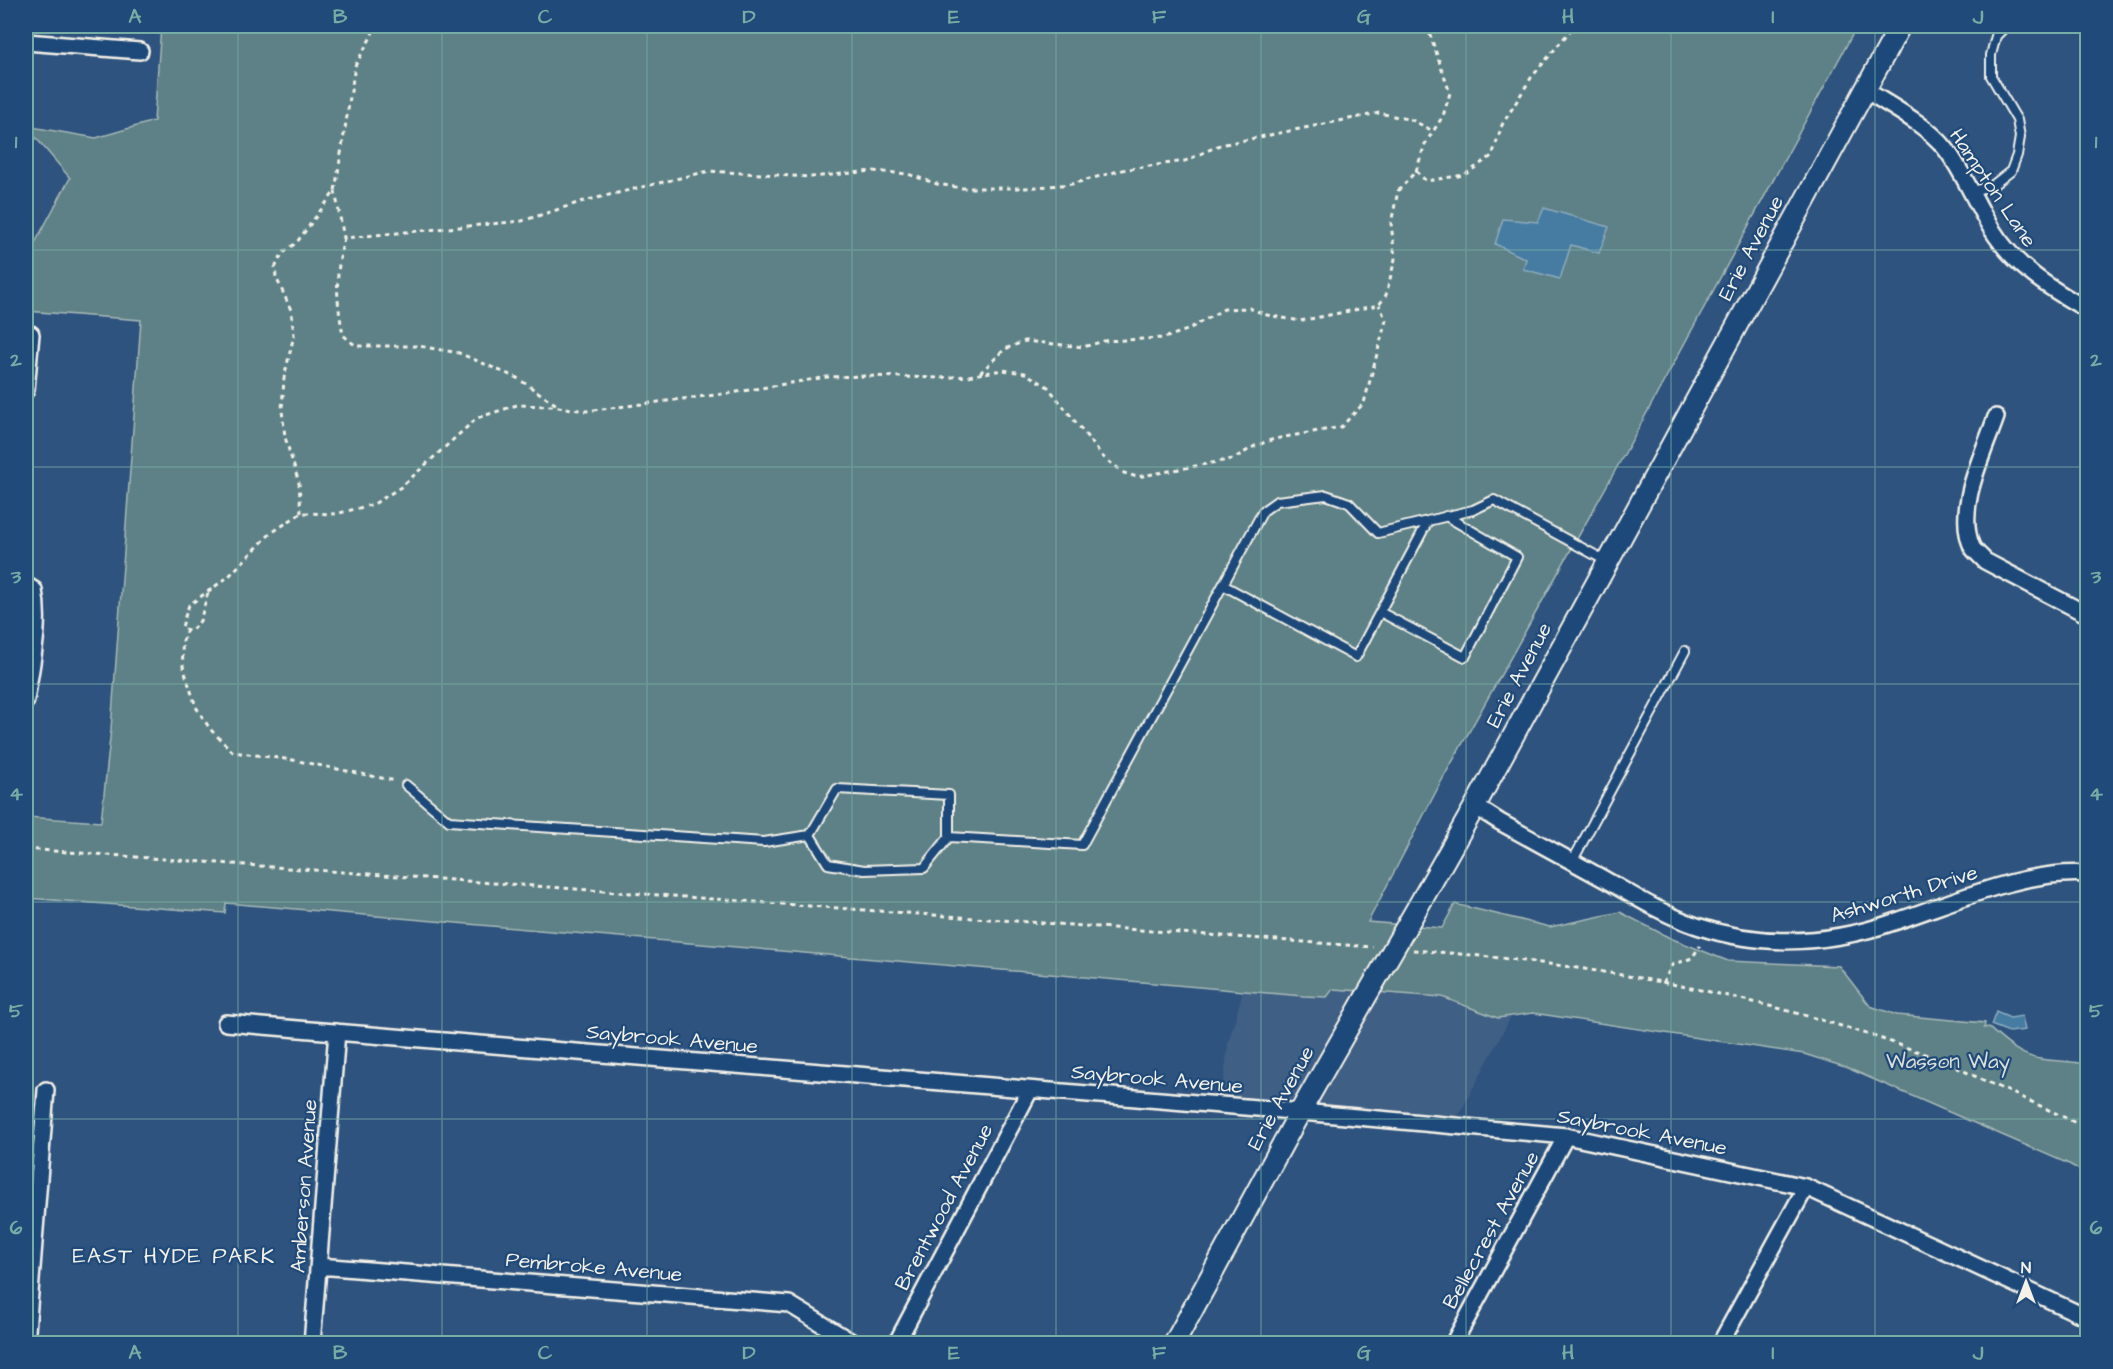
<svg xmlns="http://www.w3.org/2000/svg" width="2113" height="1369" font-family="'Architects Daughter',sans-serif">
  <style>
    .built { fill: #405e85 }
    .green { fill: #5d8186; stroke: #a8b9b7; stroke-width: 1.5 }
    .water { fill: #467ca2; stroke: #8cabbe; stroke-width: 1.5 }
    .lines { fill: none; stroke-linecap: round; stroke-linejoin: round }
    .service-casing { stroke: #f4f1e8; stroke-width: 12 }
    .minor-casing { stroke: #f4f1e8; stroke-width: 20 }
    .tertiary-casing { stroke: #f4f1e8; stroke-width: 24 }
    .path { stroke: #f4f1e8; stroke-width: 3; stroke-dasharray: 4.5 4.5; stroke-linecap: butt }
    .service { stroke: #1f4a7a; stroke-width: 8 }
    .minor { stroke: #1f4a7a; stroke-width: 15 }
    .tertiary { stroke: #1f4a7a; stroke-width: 20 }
    .tertiary-bridge-casing { stroke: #f4f1e8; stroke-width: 24; stroke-linecap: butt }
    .tertiary-bridge { stroke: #1f4a7a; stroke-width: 20 }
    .grid { fill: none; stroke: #76ada5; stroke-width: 1.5; stroke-opacity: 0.55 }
    .labels { text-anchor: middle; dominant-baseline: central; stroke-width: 4.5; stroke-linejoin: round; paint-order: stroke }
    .street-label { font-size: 21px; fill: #f4f1e8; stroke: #1f4a7a }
    .park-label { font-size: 21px; fill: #dde0d9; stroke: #1f4a7a }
    .neighbourhood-label { font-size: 22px; letter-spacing: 1.5px; fill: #f4f1e8; stroke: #1f4a7a }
    .neatline { fill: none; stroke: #76ada5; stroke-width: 2 }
    .grid-label { font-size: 20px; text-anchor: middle; font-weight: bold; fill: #76ada5 }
  </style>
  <rect width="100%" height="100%" fill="#2e537f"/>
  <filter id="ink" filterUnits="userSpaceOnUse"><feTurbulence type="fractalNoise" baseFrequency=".0167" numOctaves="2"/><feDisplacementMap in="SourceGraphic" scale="12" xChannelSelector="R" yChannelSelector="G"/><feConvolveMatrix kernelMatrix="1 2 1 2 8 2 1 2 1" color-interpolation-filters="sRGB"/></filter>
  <g filter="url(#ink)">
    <path class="built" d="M1332 989 1494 1001 1519 1002 1453 1126 1221 1105 1228 1044 1243 991 1327 997Z"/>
    <path class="green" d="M161 26H1857L1625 453 1441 782 1368 922 1442 928 1455 904 1550 927 1620 912 1670 938 1728 961 1839 966 1870 1006 1897 1015 1985 1023 1984 1028 1988 1027C2003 1040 2019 1056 2040 1059 2056 1062 2072 1060 2087 1065V1174L2069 1164 1845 1067 1804 1054 1533 1013 1498 1018 1442 997 1333 989 1327 997 1303 996 226 903 225 913 26 898V817L101 822 111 729 141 320 26 311V254H29L70 178 26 126 96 138 154 121Z"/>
    <path class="water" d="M1544 208 1609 227 1599 253 1571 245 1560 279 1523 269 1526 259 1495 244 1503 219 1538 222Z
      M1996 1012 2010 1018 2022 1016 2025 1030 2009 1032 1991 1025Z"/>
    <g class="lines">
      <defs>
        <path id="service" d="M1970 192 1993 185 2011 171 2017 155 2020 137 2017 120 1991 76V55L1996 36 2006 26
          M1223 585 1356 657 1428 521
          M1380 612 1465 657 1517 557 1446 516
          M406 785 449 821 764 842 810 835 837 789 949 795V837L1082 845 1263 511 1277 501 1326 495 1349 503 1378 533 1473 510 1494 500 1606 561
          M810 835 828 864 864 870 924 868 949 837
          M1572 862 1685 651"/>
        <path id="minor" d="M26 42 140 51
          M1864 89C1890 106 1926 124 1945 148 1962 169 1976 204 1991 228 2015 267 2049 288 2088 310
          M26 390 31 334
          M1996 417C1983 455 1955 508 1972 547 1975 552 1981 556 1985 561L2088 615
          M26 585 34 590C41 627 31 664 26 701
          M1475 806 1500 822C1534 841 1569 860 1604 879 1634 896 1664 915 1697 926 1762 948 1830 944 1894 922 1954 902 2025 869 2088 874
          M226 1023 1269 1109 1566 1136 1806 1187 2088 1318
          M319 1266 789 1304 855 1344
          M26 1344 46 1090
          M312 1344 337 1032
          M896 1344 1030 1090
          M1453 1344 1566 1136
          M1720 1344 1806 1187"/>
        <path id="tertiary" d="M1424 896 1475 806 1900 26
          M1174 1344 1300 1112 1364 1000"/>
      </defs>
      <use href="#service" class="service-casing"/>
      <use href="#minor" class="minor-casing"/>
      <use href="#tertiary" class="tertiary-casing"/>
      <path class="path" d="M1416 171 1426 181 1464 175 1492 156 1502 125 1531 78 1574 26
        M335 191 344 238 522 221 584 201 709 171 811 177 873 171 908 174 937 184 962 188H1025L1072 184 1122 170 1185 161 1220 145 1379 113 1412 120 1433 131
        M344 238C335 277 336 296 343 335L356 346H419L459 353 517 378 560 407
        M980 373 1005 349 1025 341 1083 347 1104 341 1164 338 1187 330 1224 309 1249 308 1267 315 1300 321 1379 305 1386 295 1395 259 1391 223 1398 191 1416 171 1425 144 1443 116 1450 93 1427 26
        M301 513 299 483 285 437 282 410 284 378 294 335 291 310 276 277 275 268 282 254 297 242 335 191 355 66 372 35 374 26
        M208 593 200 621 191 631 182 628 184 619 189 605 228 577 270 534 301 513 336 514 374 504 401 487 477 418 517 405 552 406 586 411 731 393 827 377 867 376 938 378 968 376 1002 370 1025 373 1048 387 1103 457 1124 473 1137 477 1233 459 1255 446 1274 439 1341 427 1364 403 1386 320 1379 305
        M187 629 182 644 183 666 196 707 210 729 233 752 293 760 396 781
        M26 849 1373 947
        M1413 950C1586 963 1764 994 1927 1055 1945 1061 1963 1071 1981 1079 2017 1095 2052 1111 2088 1129
        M1663 983 1672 965 1692 958 1700 946"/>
      <use href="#service" class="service"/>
      <use href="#minor" class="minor"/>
      <use href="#tertiary" class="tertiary"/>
      <defs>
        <path id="tertiary-bridge" d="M1364 1000 1424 896"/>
      </defs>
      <use href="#tertiary-bridge" class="tertiary-bridge-casing"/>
      <use href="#tertiary-bridge" class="tertiary-bridge"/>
    </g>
  </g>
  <path class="grid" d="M238 26V1344M442 26V1344M647 26V1344M852 26V1344M1056 26V1344M1261 26V1344M1466 26V1344M1671 26V1344M1875 26V1344M26 250H2088M26 467H2088M26 684H2088M26 902H2088M26 1119H2088"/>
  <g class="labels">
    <g class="street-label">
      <text transform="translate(1993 188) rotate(56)">Hampton Lane</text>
      <text transform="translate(1751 248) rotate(-62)">Erie Avenue</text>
      <text transform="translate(1519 675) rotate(-62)">Erie Avenue</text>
      <text transform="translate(1904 894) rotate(-17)">Ashworth Drive</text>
      <text transform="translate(672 1039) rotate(5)">Saybrook Avenue</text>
      <text transform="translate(1157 1079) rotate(5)">Saybrook Avenue</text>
      <text transform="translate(1281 1098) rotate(-61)">Erie Avenue</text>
      <text transform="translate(1642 1132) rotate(11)">Saybrook Avenue</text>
      <text transform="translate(304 1186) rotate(-86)">Amberson Avenue</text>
      <text transform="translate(944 1207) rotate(-62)">Brentwood Avenue</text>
      <text transform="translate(1491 1230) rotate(-61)">Bellecrest Avenue</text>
      <text transform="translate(594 1267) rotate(5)">Pembroke Avenue</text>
    </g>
    <g class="park-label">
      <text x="1948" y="1061">Wasson Way</text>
    </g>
    <g class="neighbourhood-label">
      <text x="174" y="1256">EAST HYDE PARK</text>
    </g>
  </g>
  <rect width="2113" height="1369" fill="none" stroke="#1f4a7a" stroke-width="66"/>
  <g transform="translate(2026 1282)" stroke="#1f4a7a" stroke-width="4.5" paint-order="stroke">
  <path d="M0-4.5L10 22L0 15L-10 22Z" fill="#f4f1e8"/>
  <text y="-9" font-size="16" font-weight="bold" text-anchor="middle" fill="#f4f1e8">N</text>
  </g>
  <rect x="33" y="33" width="2047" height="1303" class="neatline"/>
  <g class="grid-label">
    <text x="135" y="23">A</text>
    <text x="340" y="23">B</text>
    <text x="545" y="23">C</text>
    <text x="749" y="23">D</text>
    <text x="954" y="23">E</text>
    <text x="1159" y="23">F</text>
    <text x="1364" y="23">G</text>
    <text x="1568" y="23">H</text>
    <text x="1773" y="23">I</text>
    <text x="1978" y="23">J</text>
    <text x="16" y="148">1</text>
    <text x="2096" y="148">1</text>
    <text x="16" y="366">2</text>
    <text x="2096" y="366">2</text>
    <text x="16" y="583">3</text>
    <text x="2096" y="583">3</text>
    <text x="16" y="800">4</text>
    <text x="2096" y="800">4</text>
    <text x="16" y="1017">5</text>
    <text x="2096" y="1017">5</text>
    <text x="16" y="1234">6</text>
    <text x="2096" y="1234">6</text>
    <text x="135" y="1359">A</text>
    <text x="340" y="1359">B</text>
    <text x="545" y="1359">C</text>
    <text x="749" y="1359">D</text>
    <text x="954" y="1359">E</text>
    <text x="1159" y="1359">F</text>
    <text x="1364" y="1359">G</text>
    <text x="1568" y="1359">H</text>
    <text x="1773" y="1359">I</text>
    <text x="1978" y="1359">J</text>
  </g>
</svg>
